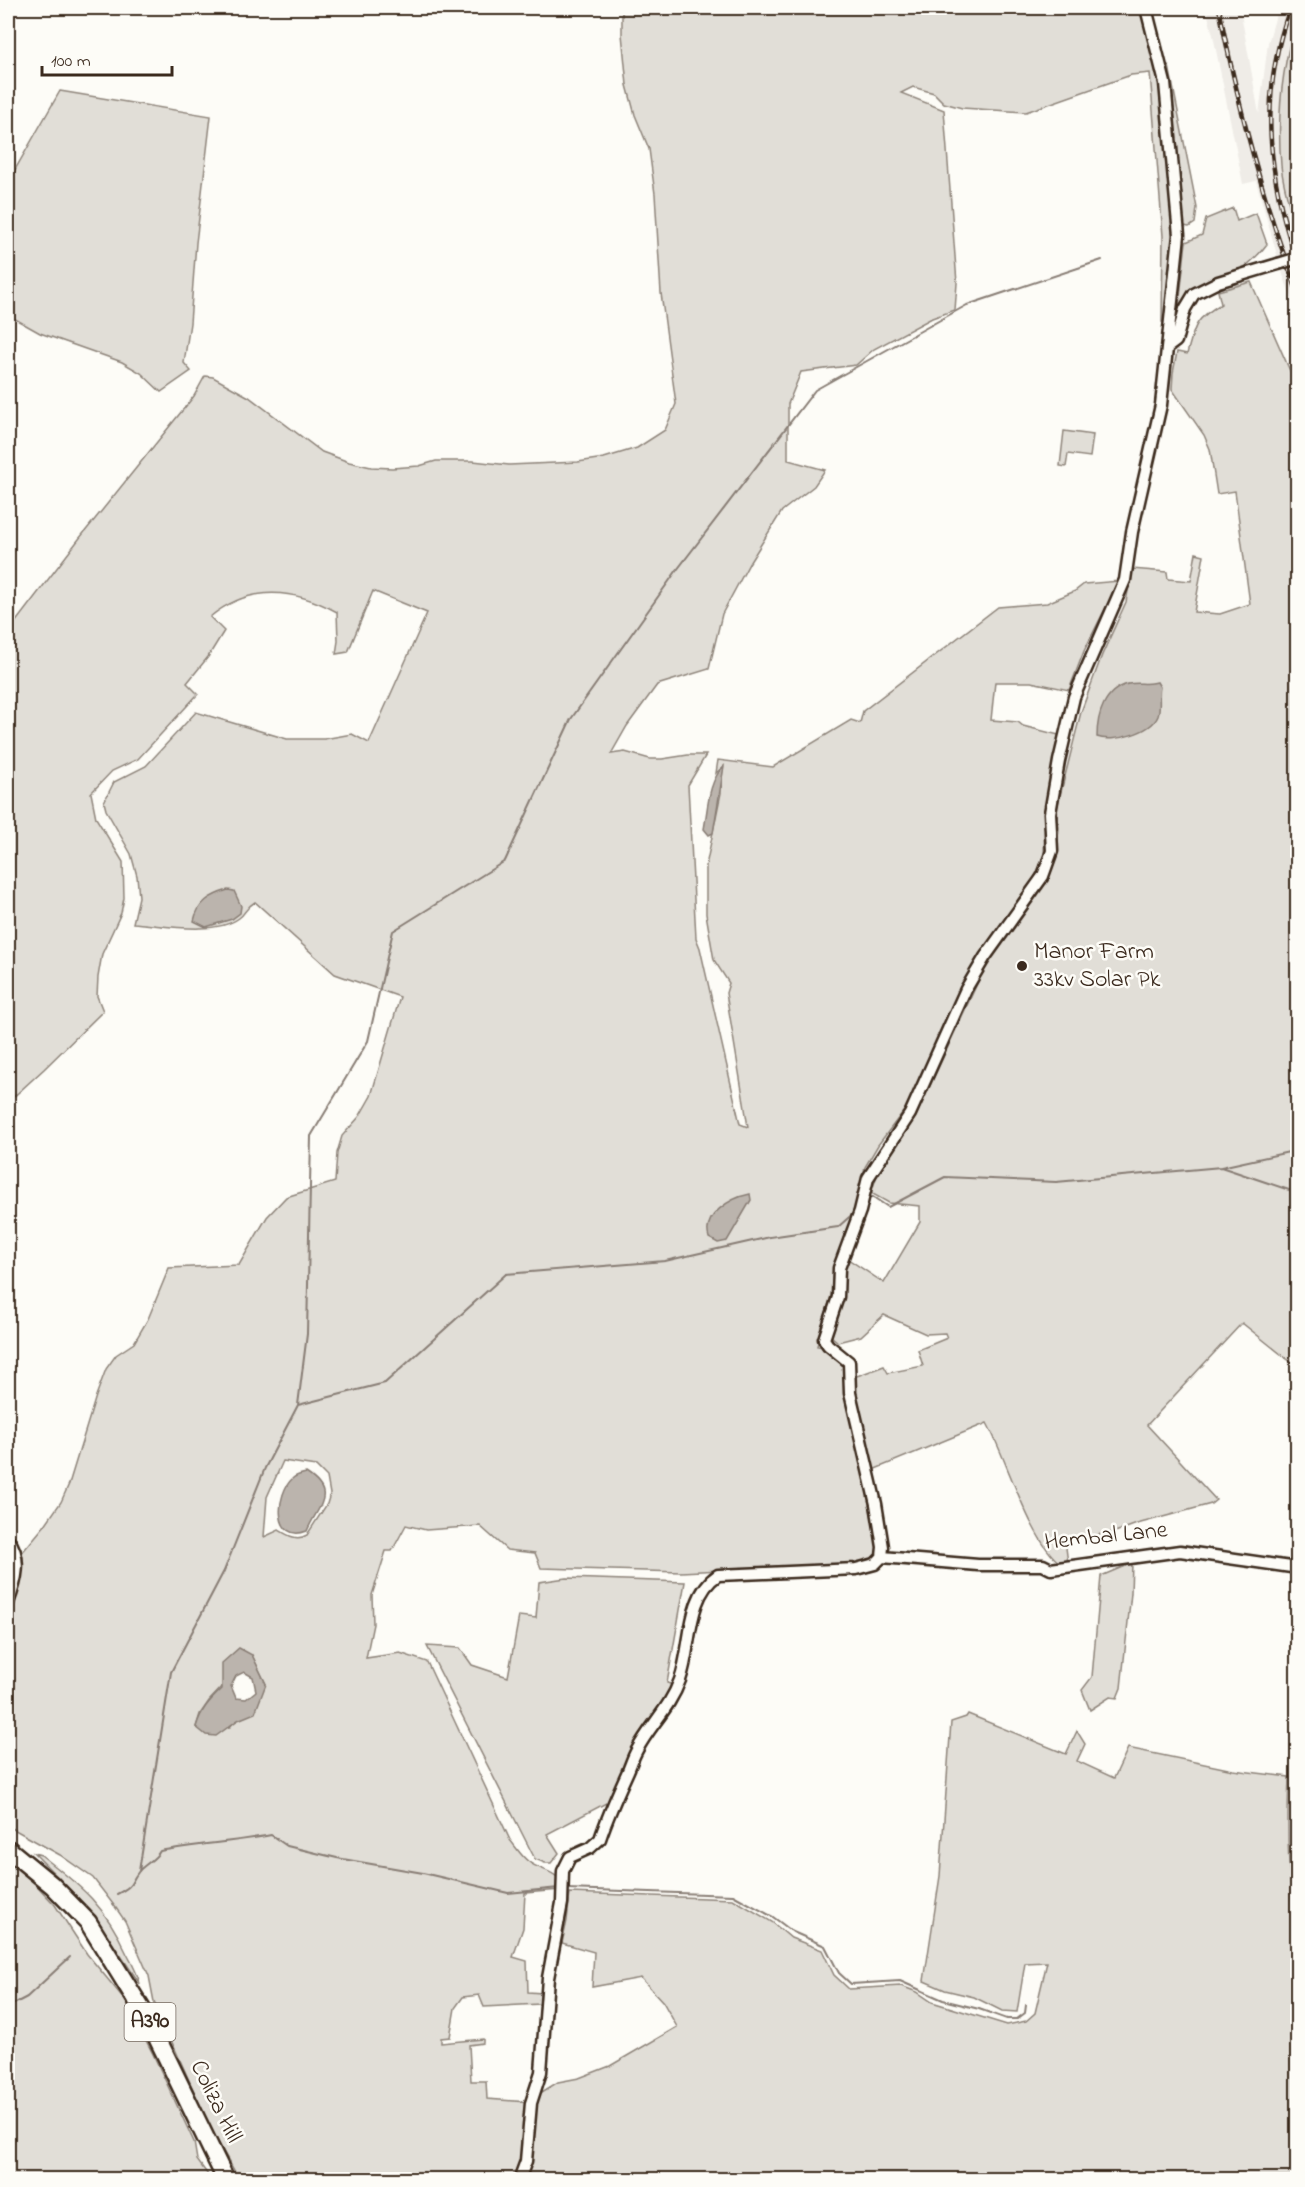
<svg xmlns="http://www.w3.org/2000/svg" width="1305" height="2187" font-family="'Indie Flower',sans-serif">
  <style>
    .built { fill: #efece7 }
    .green { fill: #e1ded7; stroke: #8e847a; stroke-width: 1.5; fill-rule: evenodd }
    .water { fill: #bbb4ad; stroke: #887d74; stroke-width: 1.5; fill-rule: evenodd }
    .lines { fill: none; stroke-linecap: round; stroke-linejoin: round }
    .stream { stroke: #887d74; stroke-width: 2 }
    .minor-casing { stroke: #3b2a1e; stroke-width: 15 }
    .highway-casing { stroke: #3b2a1e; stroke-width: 21 }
    .minor { stroke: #fdfcf7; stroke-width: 10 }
    .highway { stroke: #fdfcf7; stroke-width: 16 }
    .rail-casing { stroke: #3b2a1e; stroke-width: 4.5 }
    .rail { stroke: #fdfcf7; stroke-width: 2; stroke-dasharray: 7; stroke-linecap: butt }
    .minor-bridge-casing { stroke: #3b2a1e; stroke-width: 15; stroke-linecap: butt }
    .minor-bridge { stroke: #fdfcf7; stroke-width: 10 }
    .poi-dot { fill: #3b2a1e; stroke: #fdfcf7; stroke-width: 2 }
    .labels { text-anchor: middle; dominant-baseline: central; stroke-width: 5; stroke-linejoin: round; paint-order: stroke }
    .shield { fill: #fdfcf7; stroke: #75695f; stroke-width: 1.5 }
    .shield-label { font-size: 22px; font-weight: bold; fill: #3b2a1e }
    .poi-label { font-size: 24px; fill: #3b2a1e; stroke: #fdfcf7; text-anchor: start }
    .street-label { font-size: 24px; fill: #3b2a1e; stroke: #fdfcf7 }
  </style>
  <rect width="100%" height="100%" fill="#fdfcf7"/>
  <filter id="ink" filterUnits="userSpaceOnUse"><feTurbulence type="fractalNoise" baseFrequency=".0167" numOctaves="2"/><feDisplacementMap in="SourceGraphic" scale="12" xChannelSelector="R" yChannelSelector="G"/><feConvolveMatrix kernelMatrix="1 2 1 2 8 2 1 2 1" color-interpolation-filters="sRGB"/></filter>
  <g filter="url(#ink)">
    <path class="built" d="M1206 8H1240L1259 114 1268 43 1278 8H1297V19L1284 75 1290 208 1297 232V313L1282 272 1256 181 1243 184 1213 35Z"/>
    <path class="green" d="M622 8H1142L1146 16 1159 85 1175 226 1166 322H1162L1163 236 1150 73 1131 75 1026 112 962 108 944 103 934 93 913 87 901 93 944 110 957 283 955 310 932 318 874 349 856 365 801 372 788 404V460L825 470 814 486 782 511 750 562 722 614 709 669 657 685 627 726 611 754 625 752 650 759H662L688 755H706L688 785 696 938 700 948 740 1124 748 1127 726 993 729 983 714 960 706 914V866L721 793 723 767 716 773 718 760 773 767 851 720 860 723 863 711 998 607 1047 603 1075 591 1084 584 1119 581 1084 651 1069 690 1031 682H995L991 720 1018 722 1023 726 1059 735 1045 816 1044 857 1033 880 982 953 906 1108 878 1145 865 1167 850 1229 836 1261 833 1288 817 1346 824 1347 844 1362 854 1425 878 1550 873 1559 863 1563 681 1572 541 1568 535 1553 507 1550 480 1526 426 1530 406 1525 392 1551H386L372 1595 373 1624 366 1658 400 1653 427 1662 510 1840C516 1847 521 1856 529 1862 537 1869 551 1870 558 1878L557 1881 562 1880 560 1890 525 1893 523 1928 513 1957 527 1961 528 1992 542 1993 540 2004 484 2007 479 1995 463 1997 455 2008 450 2037 441 2038V2043L483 2039V2043L469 2045 471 2081H486L487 2099 528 2102 525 2148 517 2179H239L213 2134 154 2002 149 1976 125 1921 116 1908 93 1878 60 1855 8 1826V1616L18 1584 20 1555 45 1525 61 1502 69 1484 96 1396 106 1369 116 1355 134 1343 148 1319 169 1268 239 1265 267 1217 286 1197 335 1182 337 1153 342 1136 359 1117 371 1096 400 997 335 974 255 902C245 908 246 913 239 918 215 936 162 925 133 923L139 897 137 876 131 854 106 810 104 802 114 782 146 766 196 712 287 739H324L352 734 369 743 427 613 373 591 348 652 336 654 338 641 337 612C293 588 250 584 210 617L224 631 208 657 187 683 198 694 138 759 112 771 91 793 96 818 123 862 124 898 121 913 102 954 98 977 97 996 103 1011 44 1069 8 1102V632L79 539 194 396 205 376 213 377 249 397 322 452 349 462 371 467 392 468 419 466 436 461H473L509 465 578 462 604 458 637 448 665 430 676 404 661 293 655 194 649 149 635 115 627 85 622 34ZM283 1461 316 1466 327 1477 330 1494 327 1504 307 1535C297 1541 289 1536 279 1530L264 1537 267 1497ZM252 1655 266 1684 230 1727H196L200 1714 209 1701Z
      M1297 19H1298L1297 232C1291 211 1283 187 1281 165 1277 117 1282 65 1297 19Z
      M1169 66 1197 208 1195 223 1189 227 1184 226Z
      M60 91 211 116 196 243 190 323 184 363 191 371 161 392 141 373 122 362 40 333 8 315V182Z
      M1233 208 1237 221 1256 213 1267 244C1245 273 1231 275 1198 286L1177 324 1186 242 1202 235 1206 219Z
      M1251 282 1298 389 1297 1367 1242 1323 1147 1425 1216 1500 1211 1504 1137 1524 1115 1532 1065 1540 1068 1563 1061 1564C1030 1541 1007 1459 987 1423L873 1470 854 1398V1377L884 1366 888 1373 923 1366 918 1350 947 1338 945 1333 926 1334 884 1315 861 1336 838 1342 831 1336 845 1257 884 1283 920 1222V1206L889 1203 871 1193 881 1164 915 1118 982 973 1048 881 1056 858 1059 828 1057 808 1081 712 1102 655 1126 602 1132 569 1167 572 1168 579 1191 581 1196 553 1204 555 1194 612 1220 614 1250 604 1235 491 1217 494 1210 449 1204 435 1172 389 1173 373 1177 352 1187 354C1195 325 1194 320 1221 304L1218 291Z
      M1064 431 1093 435 1090 457 1068 454 1066 467 1060 466Z
      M1132 1563 1131 1593 1121 1688 1117 1698 1110 1697 1090 1710 1082 1690 1092 1677 1101 1576Z
      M566 1578 685 1582 667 1683 673 1685C651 1722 623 1760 610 1801L547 1834 559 1853 551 1863H545L535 1859 427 1646 460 1648 472 1665 508 1677 519 1616 536 1618 539 1582Z
      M968 1714 1066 1754 1077 1731 1085 1744 1077 1761 1114 1778 1128 1748 1233 1770 1289 1777C1287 1830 1287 1882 1298 1935L1297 2179 525 2180 531 2162 537 2095 558 2082 579 2078 610 2066 677 2027 663 2002 641 1978 592 1987 594 1952 562 1943 567 1921 570 1893 733 1899 772 1922 791 1938 822 1950 834 1975 849 1989 901 1986 917 1992 932 2002 1007 2025 1026 2021 1035 2013 1047 1962 1025 1963 1017 2012 1002 2011 974 1997 945 1990 924 1981 940 1876 951 1722 966 1717Z
      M34 1853 41 1855C83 1888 104 1904 127 1954 132 1963 138 1974 140 1984L90 1910Z
      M8 1859 26 1874 55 1905 87 1954 125 2000 153 2054 194 2142 197 2160 211 2179H8Z"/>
    <path class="water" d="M1157 682 1160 687C1158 696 1161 707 1158 716 1151 733 1112 743 1097 737 1097 715 1104 690 1128 684 1138 682 1148 685 1157 682Z
      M724 766 713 833 709 835 704 829C708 808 708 781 724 766Z
      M228 890 234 891 241 906 240 913 232 919 206 927 194 921C198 902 211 895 228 890Z
      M750 1194 751 1200 727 1241 718 1243 709 1238C702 1215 730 1198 750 1194Z
      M306 1473C338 1494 318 1505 307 1531 273 1544 275 1494 293 1478 296 1475 302 1474 306 1473Z
      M239 1648 252 1655 266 1684 255 1713 238 1720 216 1736 206 1735 196 1727C201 1710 209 1701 222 1689V1663ZM244 1672 253 1677 256 1691 246 1699 236 1698 231 1686 236 1676Z"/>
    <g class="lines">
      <path class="stream" d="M1221 1167 1298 1150
        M868 1197H873L888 1207 945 1177 1056 1182 1221 1167 1298 1193
        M298 1405 307 1334 311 1136 368 1041 393 931 505 861 571 719 677 570 815 390 967 305 1102 260
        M139 1871 171 1672 224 1571 265 1468 298 1405 385 1383 506 1274 665 1261 770 1237 838 1227 856 1211
        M567 1889 733 1895 773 1917 793 1932 825 1946 839 1973 851 1984 900 1981 943 2000 979 2009 1007 2019H1017L1025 2013 1026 2005
        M117 1894C136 1884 128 1885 139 1871 146 1863 155 1860 160 1851 197 1844 234 1842 271 1835L287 1846 337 1858 423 1873 508 1893 559 1888
        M8 2007 27 1997 70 1957"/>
      <defs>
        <path id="minor" d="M1168 347 1176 341 1185 309 1194 294 1218 282 1278 264
          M8 1539C23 1558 16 1582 8 1603
          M882 1557 978 1565H1043L1051 1569 1180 1551 1298 1568
          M519 2180 526 2161 531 2103 541 2072 548 1978 562 1903 563 1871 570 1857 590 1848 600 1839C608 1815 618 1793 628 1771 631 1764 633 1757 637 1750 650 1725 670 1708 680 1680 692 1647 686 1596 718 1575L856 1569 875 1564 882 1557 883 1547 876 1504 850 1393 849 1362 828 1345 824 1339 838 1297 839 1268 860 1211 868 1178 910 1114 966 989 985 957 1043 876 1052 851 1050 813 1059 761 1074 697 1125 580 1132 532 1161 405 1179 235 1165 83 1146 8"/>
        <path id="highway" d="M8 1849 52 1885 88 1922 149 2021 226 2180"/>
      </defs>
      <use href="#minor" class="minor-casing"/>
      <use href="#highway" class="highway-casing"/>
      <use href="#minor" class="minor"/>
      <use href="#highway" class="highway"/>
      <defs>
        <path id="rail" d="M1219 8C1238 105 1262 200 1298 293
          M1290 8C1258 97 1268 178 1298 265"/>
      </defs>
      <use href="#rail" class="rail-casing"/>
      <use href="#rail" class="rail"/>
      <defs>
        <path id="minor-bridge" d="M1278 264 1298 258"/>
      </defs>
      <use href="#minor-bridge" class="minor-bridge-casing"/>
      <use href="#minor-bridge" class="minor-bridge"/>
    </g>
  </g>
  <circle class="poi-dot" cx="1022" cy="966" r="6"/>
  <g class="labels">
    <rect class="shield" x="124.5" y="2003" width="51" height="38" rx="4.5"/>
    <g class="shield-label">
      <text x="150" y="2022">A390</text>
    </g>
    <g class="poi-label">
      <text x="1034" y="952">Manor Farm<tspan x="1034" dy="28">33kv Solar Pk</tspan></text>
    </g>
    <g class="street-label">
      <text transform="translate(1106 1537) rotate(-6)">Hembal Lane</text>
      <text transform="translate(215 2102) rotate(64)">Coliza Hill</text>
    </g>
  </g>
  <rect width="1305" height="2187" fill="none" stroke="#fdfcf7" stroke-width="30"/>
  <rect x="15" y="15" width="1275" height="2157" fill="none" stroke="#3b2a1e" stroke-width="2" filter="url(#ink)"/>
  <path d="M42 66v9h130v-9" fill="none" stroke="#3b2a1e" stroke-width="3"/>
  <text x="51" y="66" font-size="18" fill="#3b2a1e" stroke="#fdfcf7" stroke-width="4.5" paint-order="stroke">100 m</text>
</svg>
